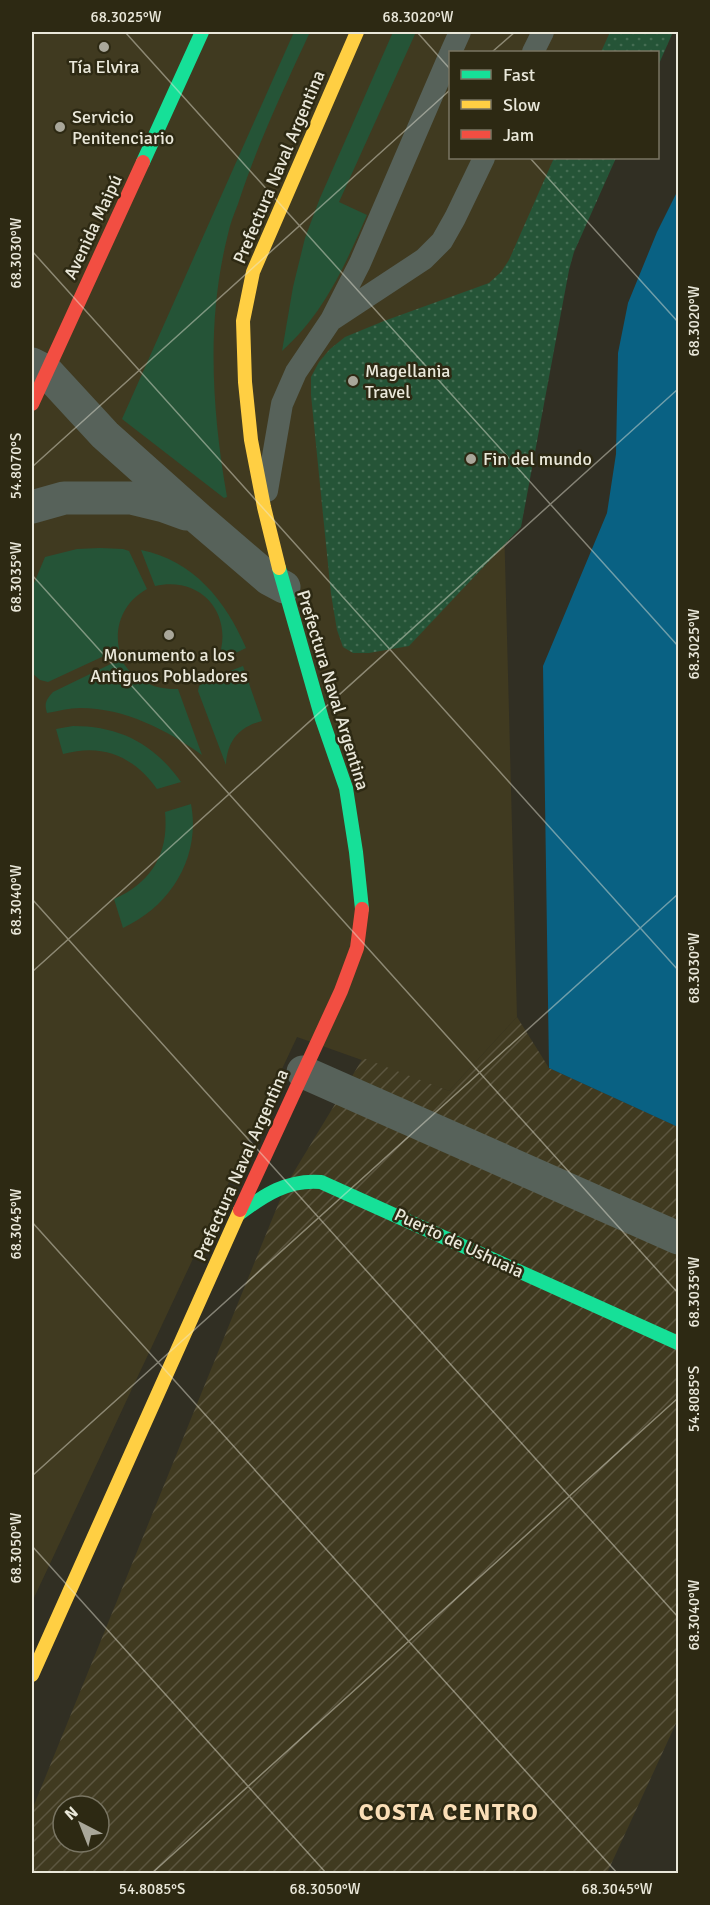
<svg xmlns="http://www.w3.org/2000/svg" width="710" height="1905" font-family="Signika,sans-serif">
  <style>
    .built { fill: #403a20 }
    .industrial { fill: url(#industrial-furrows); fill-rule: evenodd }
    .green { fill: #255437 }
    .park { fill: url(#park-dots) }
    .water { fill: #096183 }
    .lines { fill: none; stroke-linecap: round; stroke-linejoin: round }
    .lane { stroke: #57625a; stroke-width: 22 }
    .street { stroke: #57625a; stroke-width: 33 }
    .fast { stroke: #16e098; stroke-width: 14 }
    .slow { stroke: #ffcf43; stroke-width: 14 }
    .jam { stroke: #f24e42; stroke-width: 14 }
    .ticks { fill: none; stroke: #eae8da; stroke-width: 1.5; stroke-opacity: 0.45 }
    .poi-dot { fill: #a9a79a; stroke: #2d2913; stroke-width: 2 }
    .labels { text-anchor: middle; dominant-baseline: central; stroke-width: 5; stroke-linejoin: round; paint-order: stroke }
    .poi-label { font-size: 18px; fill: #eae8da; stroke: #2d2913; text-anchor: start }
    .street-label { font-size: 18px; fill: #eae8da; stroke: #2d2913 }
    .district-label { font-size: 24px; font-weight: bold; letter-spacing: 1.5px; fill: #fadeb7; stroke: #2d2913 }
    .neatline { fill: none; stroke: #eae8da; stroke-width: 2 }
    .ticks-label { font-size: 15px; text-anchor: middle; fill: #eae8da }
  </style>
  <defs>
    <pattern id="industrial-furrows" width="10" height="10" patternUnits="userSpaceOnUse" patternTransform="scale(1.5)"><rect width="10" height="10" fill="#403a20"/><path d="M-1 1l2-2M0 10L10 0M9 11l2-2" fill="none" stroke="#5c5640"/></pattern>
    <pattern id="park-dots" width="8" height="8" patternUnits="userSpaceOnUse" patternTransform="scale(1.5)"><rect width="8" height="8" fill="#255437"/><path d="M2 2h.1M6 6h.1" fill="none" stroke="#456d53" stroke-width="1.8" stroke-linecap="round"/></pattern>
  </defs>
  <rect width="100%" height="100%" fill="#312f23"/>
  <path class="built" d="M32 32H623L614 52H450V158H571L499 332 517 1017 449 1091 297 1037 32 1602Z"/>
  <path class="industrial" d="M517 1017 549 1068 678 1127V1719L607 1873 32 1874V1810L286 1185 363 1058 449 1091ZM63 1806H99V1842H63Z"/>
  <path class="green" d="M294 32H310C284 88 257 145 238 204 234 214 230 224 228 234 206 321 212 410 227 497L224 498 122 419Z
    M393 32H416L339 202 367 215C344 267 325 312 282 351L293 287 305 238 320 198Z
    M100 548 123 549 129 551 147 589C125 601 114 624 119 649L48 682 40 680 32 673V588L45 557 77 549Z
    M141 550C193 560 226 601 246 648L217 662C236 617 203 575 155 586Z
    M121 659C132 680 155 690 178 689L202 755C167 730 125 708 80 708 69 708 58 711 47 713 44 703 46 700 53 692Z
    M243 666 262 721C238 727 227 742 226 765L198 691 199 686 204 681Z
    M73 726C120 726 154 744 181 782L157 789C133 756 103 743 63 754L56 729Z
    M191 804C201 857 171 906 123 928L114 899C152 882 169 853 165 812Z"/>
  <path class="park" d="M610 32H673L658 66V52H601Z
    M554 158H616L574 252 569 270 521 527 409 646 369 653H353L343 647 337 630 331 594 311 395V377L319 362 330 349 345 337 384 321 489 283 501 272 509 260Z"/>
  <path class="water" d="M678 190V1127L549 1068 543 666 607 513 616 454 618 353 628 303 657 232Z"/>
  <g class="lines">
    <path class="lane" d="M451 52 460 32
      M533 52 543 32
      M333 319 424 259 442 241 455 218 484 158
      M267 491 282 404 296 372 331 320 360 263 450 54"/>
    <path class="street" d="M32 364 46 371 105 435 199 519 269 579 284 587
      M32 507 64 498H131L164 506 186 514
      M303 1072 678 1238"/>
    <path class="fast" d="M143 162 202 32
      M279 568 322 719 346 788 356 852 362 909
      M239 1214C264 1195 288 1179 321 1182L678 1343"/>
    <path class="slow" d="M279 568 264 507 251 440 245 382 243 321 253 272 357 32
      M32 1675 240 1210"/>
    <path class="jam" d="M32 404 143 162
      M240 1210 341 991 357 948 362 909"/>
  </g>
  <path class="ticks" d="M125 32 678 646M417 32 450 69M492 52 515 32M530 158 678 322M32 251 678 970M32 467 450 90M32 575 678 1293M32 899 678 1617M32 972 678 389M32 1222 618 1874M32 1476 678 894M32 1546 327 1874M32 1870 35 1874M151 1874 678 1398"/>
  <g class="poi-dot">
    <circle cx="104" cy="47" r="6"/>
    <circle cx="60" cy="127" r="6"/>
    <circle cx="353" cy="381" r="6"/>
    <circle cx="471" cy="459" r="6"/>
    <circle cx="169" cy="635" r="6"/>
  </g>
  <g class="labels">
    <g class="poi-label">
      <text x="104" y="67" text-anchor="middle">Tía Elvira</text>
      <text x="72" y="117">Servicio<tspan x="72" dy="21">Penitenciario</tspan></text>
      <text x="365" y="371">Magellania<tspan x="365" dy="21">Travel</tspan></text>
      <text x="483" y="459">Fin del mundo</text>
      <text x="169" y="655" text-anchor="middle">Monumento a los<tspan x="169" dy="21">Antiguos Pobladores</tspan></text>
    </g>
    <g class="street-label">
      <text transform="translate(279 167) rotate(-67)">Prefectura Naval Argentina</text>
      <text transform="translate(93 227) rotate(-65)">Avenida Maipú</text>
      <text transform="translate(333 690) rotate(73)">Prefectura Naval Argentina</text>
      <text transform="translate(241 1165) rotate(-66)">Prefectura Naval Argentina</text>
      <text transform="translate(459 1243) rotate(25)">Puerto de Ushuaia</text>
    </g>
    <g class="district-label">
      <text x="449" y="1812">COSTA CENTRO</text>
    </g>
  </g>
  <rect width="710" height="1905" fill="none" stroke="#2d2913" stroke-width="66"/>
  <rect x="449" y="51" width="210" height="108" fill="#2d2913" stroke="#797563" stroke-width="1.5"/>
  <rect x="461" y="70" width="30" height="9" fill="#16e098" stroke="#797563" stroke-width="1.5"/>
  <text x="503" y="81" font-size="18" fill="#eae8da">Fast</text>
  <rect x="461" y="100" width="30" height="9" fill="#ffcf43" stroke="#797563" stroke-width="1.5"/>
  <text x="503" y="111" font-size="18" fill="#eae8da">Slow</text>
  <rect x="461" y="130" width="30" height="9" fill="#f24e42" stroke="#797563" stroke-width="1.5"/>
  <text x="503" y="141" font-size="18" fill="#eae8da">Jam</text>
  <g transform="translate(81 1824) rotate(318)"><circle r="28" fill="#2d2913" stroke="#797563" stroke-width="1.5"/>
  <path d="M0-4.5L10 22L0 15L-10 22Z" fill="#a9a79a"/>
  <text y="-9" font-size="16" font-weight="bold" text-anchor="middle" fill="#eae8da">N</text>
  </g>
  <rect x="33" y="33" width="644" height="1839" class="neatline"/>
  <g class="ticks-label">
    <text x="126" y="22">68.3025°W</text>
    <text x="418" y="22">68.3020°W</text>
    <text transform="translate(16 253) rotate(-90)" y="5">68.3030°W</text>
    <text transform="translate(694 321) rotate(-90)" y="5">68.3020°W</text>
    <text transform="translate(16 466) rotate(-90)" y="5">54.8070°S</text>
    <text transform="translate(16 577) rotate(-90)" y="5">68.3035°W</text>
    <text transform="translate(694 644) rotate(-90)" y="5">68.3025°W</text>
    <text transform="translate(16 900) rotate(-90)" y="5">68.3040°W</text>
    <text transform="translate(694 968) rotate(-90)" y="5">68.3030°W</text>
    <text transform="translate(16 1224) rotate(-90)" y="5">68.3045°W</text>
    <text transform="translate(694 1292) rotate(-90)" y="5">68.3035°W</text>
    <text transform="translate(694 1399) rotate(-90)" y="5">54.8085°S</text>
    <text transform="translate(16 1548) rotate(-90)" y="5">68.3050°W</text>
    <text transform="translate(694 1615) rotate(-90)" y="5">68.3040°W</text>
    <text x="152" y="1894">54.8085°S</text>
    <text x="325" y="1894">68.3050°W</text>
    <text x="617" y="1894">68.3045°W</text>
  </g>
</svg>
